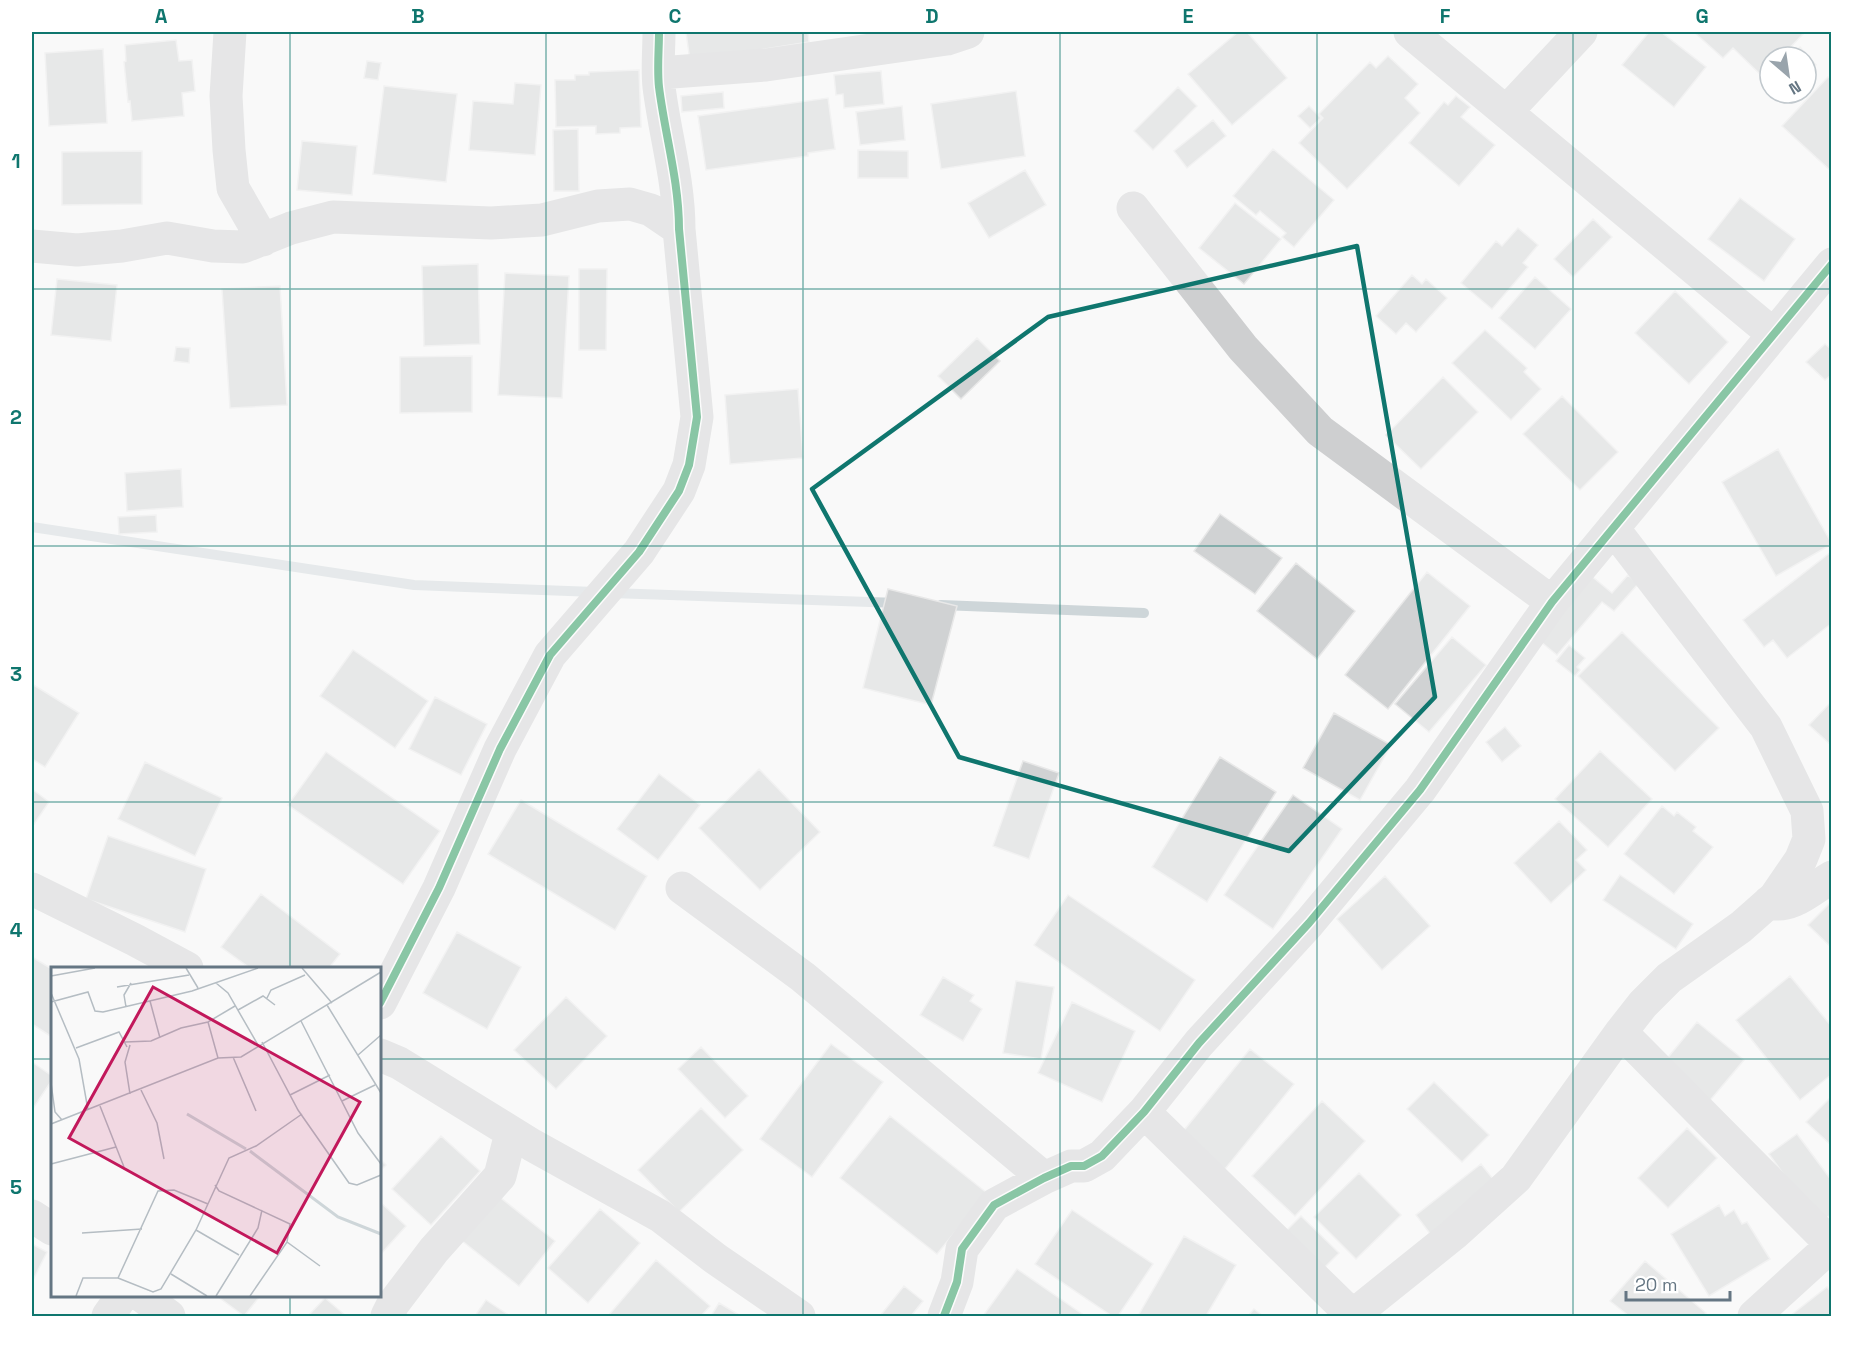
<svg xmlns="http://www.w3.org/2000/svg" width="1863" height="1348" font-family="'Space Grotesk',sans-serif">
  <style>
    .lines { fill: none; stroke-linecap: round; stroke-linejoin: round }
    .stream { stroke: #ced6d9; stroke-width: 10 }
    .building { fill: #d0d2d3; stroke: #e8e8e8; stroke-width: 1.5 }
    .minor { stroke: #cecfd0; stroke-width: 33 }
    .cycleway-casing { stroke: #fff; stroke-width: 11 }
    .cycleway { stroke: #00873e; stroke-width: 8 }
    .marked { fill: none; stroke: #0f766e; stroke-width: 4.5; stroke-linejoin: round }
    .grid { fill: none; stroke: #0f766e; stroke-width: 1.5; stroke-opacity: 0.55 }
    .inset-river { fill: none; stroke: #ced6d9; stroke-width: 3 }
    .inset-road { fill: none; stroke: #b5bdc3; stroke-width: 1.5 }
    .view { fill: #c2185b; fill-opacity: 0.15; stroke: #c2185b; stroke-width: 3 }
    .inset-edge { fill: none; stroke: #657683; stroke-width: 3 }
    .neatline { fill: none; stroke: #0f766e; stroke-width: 2 }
    .grid-label { font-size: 20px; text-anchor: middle; font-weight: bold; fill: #0f766e }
  </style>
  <rect width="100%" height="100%" fill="#f9f9f9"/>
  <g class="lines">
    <path class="stream" d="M32 527 414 585 595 592
      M611 593 898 603
      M941 605 1144 613"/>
  </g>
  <path class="building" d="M686 32H808L809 42 690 61Z
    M1238 32H1247L1287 78 1232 125 1188 74Z
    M1649 32H1661L1706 67 1674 107 1622 65Z
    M1694 32H1803L1804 33 1781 57H1770V69L1763 77 1733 48 1723 58Z
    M176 40 179 61 192 60 195 91 182 93 184 116 132 121 130 101 128 102 124 62 126 61 125 45Z
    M1800 47 1816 65 1806 73V57H1789Z
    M103 49 107 123 49 126 45 53Z
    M1388 56 1418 84 1405 98 1420 113 1347 189 1299 143 1323 118 1319 114 1370 62 1376 68Z
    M367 61 381 63 378 80 364 78Z
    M639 70 641 127 620 128V133L596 134V126L556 127 555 80H575V75H589V72Z
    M881 71 884 104 844 108 843 94 836 95 834 75Z
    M1828 77 1832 80V172L1782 126Z
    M515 83 541 85 535 155 469 150 473 101 513 104Z
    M384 86 457 94 446 182 373 174Z
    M1178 87 1197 106 1153 150 1134 131Z
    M1016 91 1025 156 941 169 931 104Z
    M723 92 724 108 682 112 681 96Z
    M1456 96 1470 107 1461 117 1495 145 1459 186 1409 143 1444 102 1448 105Z
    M828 98 835 149 808 153V156L706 170 698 116Z
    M902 106 905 140 860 145 856 112Z
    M1309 106 1321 118 1310 128 1298 116Z
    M1213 120 1226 136 1187 168 1174 151Z
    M578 129 579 191H554L553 130Z
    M302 141 357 146 352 195 297 190Z
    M1273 149 1334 200 1294 247 1282 237 1286 233 1260 211 1256 215 1233 196Z
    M858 150 908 151V178H858Z
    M142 151V204L62 205V152Z
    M1025 170 1046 205 989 238 968 203Z
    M1740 198 1795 239 1764 281 1708 239Z
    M1235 203 1281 239 1244 284 1199 248Z
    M1593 219 1612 237 1573 277 1554 259Z
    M1518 228 1538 245 1523 263 1528 267 1492 309 1461 283 1496 241 1502 246Z
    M478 264 480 344 424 346 422 266Z
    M579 269H607L606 350H579Z
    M505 273 569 276 562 398 498 395Z
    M1412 275 1422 284 1426 279 1447 298 1416 332 1406 323 1396 334 1376 316Z
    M1535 277 1571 309 1535 349 1499 318Z
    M57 279 117 285 111 341 51 335Z
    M280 286 287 405 230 408 222 289Z
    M1675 291 1728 342 1689 384 1635 333Z
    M1485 330 1527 368 1524 372 1541 389 1511 420 1452 363Z
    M977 338 1000 361 961 399 938 376Z
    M1825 344 1832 350V374L1825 380 1806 362Z
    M176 347 190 348 189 363 174 361Z
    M472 356V412L400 413V357Z
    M1443 377 1478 412 1421 469 1386 435Z
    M798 389 803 458 730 464 725 395Z
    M1562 396 1618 452 1580 490 1523 434Z
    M1778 449 1832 544 1776 576 1722 482Z
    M181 469 183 507 127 511 125 473Z
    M1220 514 1282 558 1255 594 1194 551Z
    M156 515 157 532 119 534 118 517Z
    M1831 552 1832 623 1787 658 1773 640 1764 647 1743 620Z
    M1296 563 1355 611 1317 659 1257 611Z
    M1427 572 1470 606 1388 709 1345 675Z
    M1589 574 1612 593 1628 575 1638 584 1614 611 1602 602 1557 655 1535 637Z
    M888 589 957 606 931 705 863 688Z
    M1622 632 1719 728 1675 771 1578 676Z
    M1452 637 1486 665 1429 732 1395 704Z
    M1569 645 1585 658 1577 667 1580 670 1575 676 1556 661Z
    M353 650 428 701 395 748 320 696Z
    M32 684 79 713 45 767 32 759Z
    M435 697 487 724 461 775 409 749Z
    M1832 701V746L1809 725Z
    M1334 713 1391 745 1360 800 1303 768Z
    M1505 727 1521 746 1502 762 1486 742Z
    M1600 751 1652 799 1608 847 1555 799Z
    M326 752 440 831 403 884 288 805Z
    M1220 757 1276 792 1207 902 1152 867Z
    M1023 761 1059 773 1029 859 993 846Z
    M145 762 222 798 195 856 118 819Z
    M759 769 820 832 760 890 699 828Z
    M659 774 700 805 658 860 617 829Z
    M32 789 49 802 32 827Z
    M1293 795 1342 829 1273 929 1224 895Z
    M521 800 647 876 615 930 488 854Z
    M1662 806 1674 816 1677 812 1696 827 1693 831 1713 847 1674 894 1624 854Z
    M1559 821 1587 850 1576 860 1586 870 1551 903 1514 863Z
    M108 836 206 869 185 932 86 899Z
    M1620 875 1693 924 1676 949 1603 900Z
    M1385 876 1430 926 1382 970 1337 919Z
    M261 894 340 954 329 968H250L221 947Z
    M1068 895 1195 980 1160 1031 1034 945Z
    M1832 901V948L1808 925Z
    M457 932 521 967 487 1029 423 993Z
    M32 957 52 969V1037L32 1024Z
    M1790 976 1832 1027V1074L1800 1100 1736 1020Z
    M943 977 974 995 970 1001 982 1009 963 1041 920 1015Z
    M1016 981 1054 987 1041 1059 1003 1053Z
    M566 997 607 1036 556 1089 514 1050Z
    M1072 1002 1135 1031 1102 1102 1038 1073Z
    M1697 1022 1744 1060 1707 1104 1661 1066Z
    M831 1044 883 1082 812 1177 760 1139Z
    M701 1047 748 1096 725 1118 678 1069Z
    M1250 1049 1294 1084 1225 1169 1181 1134Z
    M32 1062 52 1076V1080L32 1110Z
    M1434 1082 1489 1135 1462 1162 1407 1109Z
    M1832 1096V1146L1806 1122Z
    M1322 1101 1365 1141 1295 1216 1252 1176Z
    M701 1108 743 1150 679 1212 638 1170Z
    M890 1116 987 1193 937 1254 840 1178Z
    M1687 1128 1717 1158 1668 1208 1638 1178Z
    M1797 1134 1832 1181V1214L1819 1223 1769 1154Z
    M441 1136 480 1171 431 1225 392 1189Z
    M380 1159 386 1165 380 1171Z
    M1481 1164 1497 1184 1431 1235 1416 1215Z
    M1359 1173 1401 1215 1356 1259 1314 1217Z
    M497 1195 555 1241 519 1286 461 1240Z
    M380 1202 406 1226 380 1255Z
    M1719 1205 1725 1216 1734 1210 1742 1224 1747 1222 1770 1259 1709 1296 1671 1234Z
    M600 1209 640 1243 588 1303 548 1268Z
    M1072 1210 1153 1264 1118 1316H1112L1035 1264Z
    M1301 1216 1339 1253 1322 1270 1284 1233Z
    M1184 1236 1236 1265 1206 1316H1138Z
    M32 1244 47 1252 32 1282Z
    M656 1260 710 1306 701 1316H608Z
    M1645 1261 1706 1313 1703 1316H1629L1610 1301Z
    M1017 1269 1085 1316H983Z
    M904 1286 923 1301 911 1316H880Z
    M1827 1287 1832 1293V1316H1790Z
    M217 1296H260L244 1316Z
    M325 1298 346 1316H308Z
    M486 1300 510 1316H475Z
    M719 1303 741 1316H711Z
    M1254 1309 1263 1316H1248Z"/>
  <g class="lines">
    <path class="minor" d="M230 32 226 96 229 150 233 188 263 240
      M1410 32 1773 334
      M659 73 766 65 947 39 968 32
      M1507 111 1581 32
      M1133 208 1243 348 1320 431 1552 602
      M32 246 77 250 122 246 167 238 213 246 243 247 291 228 333 217 491 223 542 220 598 206 630 204 651 210 679 229
      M682 888 803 977 1044 1178
      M32 889 135 940 187 968
      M1769 902C1790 911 1814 887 1832 877
      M380 1003 439 888 500 749 550 655 639 552 679 491 689 465 697 417 679 229C679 181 665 135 659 87 657 69 659 50 659 32
      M1621 1032 1832 1245
      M380 1055 399 1063 532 1145 660 1216 716 1259 799 1316
      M1144 1112 1353 1316
      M32 1216 52 1229
      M142 1296 169 1316
      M108 1316 122 1296
      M387 1316 393 1304 434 1250 500 1176 511 1133
      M944 1316 957 1282 962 1249 994 1205 1044 1178 1071 1166H1084L1102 1156 1144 1112 1199 1043 1309 923 1420 790 1552 602 1832 264
      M1352 1316 1454 1234 1516 1178 1621 1032 1643 1004 1669 978 1741 927 1775 897 1801 859 1809 839 1807 811 1766 727 1613 528
      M1754 1316 1832 1245"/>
    <defs>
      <path id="cycleway" d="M380 1003 439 888 500 749 550 655 639 552 679 491 689 465 697 417 679 229C679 181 665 135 659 87 657 69 659 50 659 32
        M944 1316 957 1282 962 1249 994 1205 1044 1178 1071 1166H1084L1102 1156 1144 1112 1199 1043 1309 923 1420 790 1552 602 1832 264"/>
    </defs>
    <use href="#cycleway" class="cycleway-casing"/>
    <use href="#cycleway" class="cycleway"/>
  </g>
  <path d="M0 0H1863V1348H0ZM1357 246 1435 697 1289 851 959 757 812 489 1048 317Z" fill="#f9f9f9" fill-opacity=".55" fill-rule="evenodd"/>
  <path class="marked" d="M1357 246 1435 697 1289 851 959 757 812 489 1048 317Z"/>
  <path class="grid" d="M290 32V968M546 32V1316M803 32V1316M1060 32V1316M1317 32V1316M1573 32V1316M32 289H1832M32 546H1832M32 802H1832M32 1059H52M380 1059H1832M290 1296V1316"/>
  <g transform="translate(51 967)">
    <rect width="330" height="330" fill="#f9f9f9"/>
    <path class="inset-river" d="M136 147 195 182M199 184 287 250 330 267"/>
    <path class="inset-road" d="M135 1 147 21M251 1 281 36M0 9 44 1M165 16 177 26 207 78M66 20 138 8M0 26 28 92 37 143M216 31 220 23 254 8M99 34 109 71M0 35 37 25 44 44 52 45 141 24 207 1M276 38 330 126M75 40 73 28 80 16M187 43 212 29 224 38M250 54 307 166 330 197M157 55 167 91M74 75 100 74 130 61 157 55 184 39M211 75 247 143 298 216 306 218 330 208M79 78 74 95 79 127M25 81 68 65 76 80M307 88 330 68M182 90 205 144M0 116 4 145 11 153M90 123 106 156 113 192M239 128 279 108M291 134 324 118M49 139 73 200M0 157 167 91 190 90 330 5M0 197 65 180M164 218 168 224 239 257 236 275M145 263 188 288M31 266 91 262M120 307 156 329M67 311 102 325 110 322 145 263 178 191 205 179 251 147M25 329 32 311H67L107 224 123 223 157 237M165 329 207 261 211 243M199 329 236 275 269 299"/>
    <path class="view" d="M102 20 309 135 226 286 18 171Z"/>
    <rect width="330" height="330" class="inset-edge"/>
  </g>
  <rect width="1863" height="1348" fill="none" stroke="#ffffff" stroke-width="66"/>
  <g transform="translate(1788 75) rotate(151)"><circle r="28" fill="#ffffff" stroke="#c1c8cd" stroke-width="1.5"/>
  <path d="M0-4.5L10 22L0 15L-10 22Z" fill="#99a4ac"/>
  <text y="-9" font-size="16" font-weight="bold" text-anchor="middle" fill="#657683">N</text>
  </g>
  <path d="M1626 1291v9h104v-9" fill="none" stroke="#657683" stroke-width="3"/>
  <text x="1635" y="1291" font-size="18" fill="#657683" stroke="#ffffff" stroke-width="4.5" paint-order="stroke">20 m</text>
  <rect x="33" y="33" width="1797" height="1282" class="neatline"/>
  <g class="grid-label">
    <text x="161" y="23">A</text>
    <text x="418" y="23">B</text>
    <text x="675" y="23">C</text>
    <text x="932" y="23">D</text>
    <text x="1188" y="23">E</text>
    <text x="1445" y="23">F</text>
    <text x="1702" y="23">G</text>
    <text x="16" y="168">1</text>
    <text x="16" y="424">2</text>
    <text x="16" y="681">3</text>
    <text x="16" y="937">4</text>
    <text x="16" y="1194">5</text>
  </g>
</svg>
